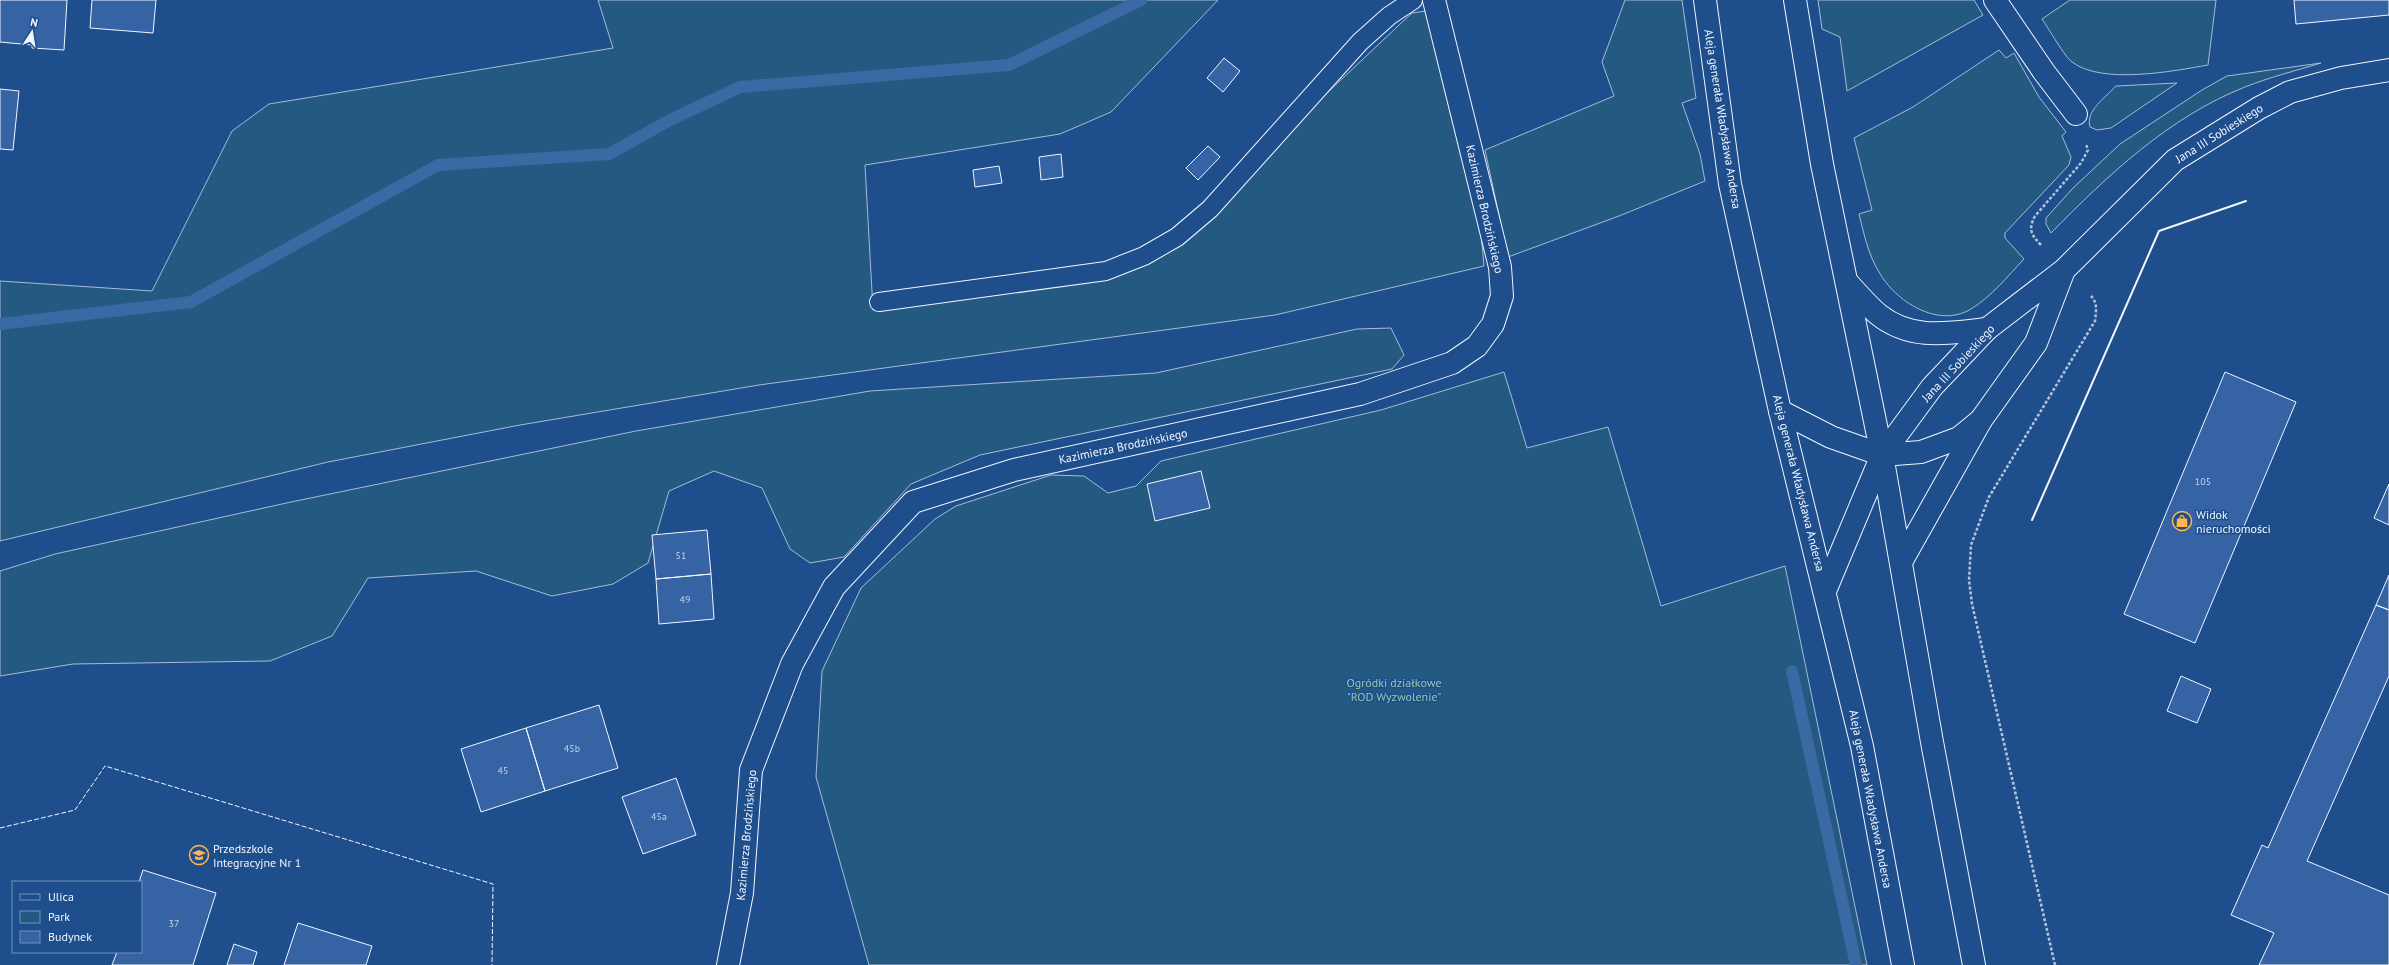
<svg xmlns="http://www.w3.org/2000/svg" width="2389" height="965" font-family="'PT Sans',sans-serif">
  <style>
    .green { fill: #245a82; stroke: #a8bbd7 }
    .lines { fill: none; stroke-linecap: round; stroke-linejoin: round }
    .stream { stroke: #3b69a3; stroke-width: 12 }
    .building { fill: #3563a3; stroke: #f2f6ff }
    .service-casing { stroke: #f2f6ff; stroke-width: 20 }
    .minor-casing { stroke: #f2f6ff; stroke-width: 24 }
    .secondary-casing { stroke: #f2f6ff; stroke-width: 24 }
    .path { stroke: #b3c4dc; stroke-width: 2.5; stroke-dasharray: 3 2; stroke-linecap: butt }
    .service { stroke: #1f4e8c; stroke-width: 18 }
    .minor { stroke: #1f4e8c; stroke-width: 22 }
    .secondary { stroke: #1f4e8c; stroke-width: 22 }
    .fence { stroke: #f2f6ff; stroke-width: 1; stroke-dasharray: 5 2; stroke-linecap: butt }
    .wall { stroke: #f2f6ff; stroke-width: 2 }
    .labels { text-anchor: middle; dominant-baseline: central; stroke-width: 3; stroke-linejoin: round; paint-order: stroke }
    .number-label { font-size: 10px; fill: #c3d1e8 }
    .street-label { font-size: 12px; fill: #f2f6ff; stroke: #1f4e8c }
    .poi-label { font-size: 12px; fill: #f2f6ff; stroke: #1f4e8c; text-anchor: start }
    .park-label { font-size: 12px; fill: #97c8a6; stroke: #1f4e8c }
  </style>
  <rect width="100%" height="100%" fill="#1f4e8c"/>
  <path class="green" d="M598 0H1218L1111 112 1060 134 865 165 873 310 979 296 1145 265 1398 26 1412 13 1426 11 1481 233 1484 266 1275 315 759 385 520 425 328 462 0 541V281L152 291 232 131 269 104 613 48Z
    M1625 0H1682L1696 98 1682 103 1700 154 1705 181 1619 216 1508 257 1485 150 1614 96 1602 62Z
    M1818 0H1974L1983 15 1847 91 1840 37 1822 29Z
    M2070 0H2216L2208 65C2174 71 2102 85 2072 62 2064 56 2049 29 2042 19Z
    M1999 50 2006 58 2014 53 2039 97 2066 132 2062 136 2071 157 2069 165 2005 233V238L2024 259C2008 276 1991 297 1971 309 1938 329 1895 301 1879 272 1868 254 1864 234 1859 214L1872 210 1854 138 1913 107Z
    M2321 63C2295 71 2270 77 2245 87 2169 117 2107 176 2051 233L2046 224V218L2073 188 2120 144 2202 90 2227 76Z
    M2177 83 2111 128 2097 130 2090 127C2085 111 2106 97 2116 86Z
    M1391 328 1404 355 1392 369 980 455 911 484 844 557 810 563 790 549 762 488 714 471 669 491 648 563 613 584 552 596 476 571 368 578 332 636 270 661 73 664 0 676V571L55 554 291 502 636 431 870 391 1156 373 1357 329Z
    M1504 372 1527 448 1608 427 1661 606 1785 566 1867 965H869L816 777 822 671 861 588 935 519 956 506 1051 475 1084 476 1108 493 1136 486 1161 461 1381 410Z"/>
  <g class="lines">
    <path class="stream" d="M0 324 191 302 438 165 609 154 670 120 740 87 1009 65 1141 0
      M1792 671 1856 965"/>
  </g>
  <path class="building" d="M0 0H67L64 50 32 48V45L0 42Z
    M92 0H156L153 33 90 28Z
    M2294 0H2389V15L2296 24Z
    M1224 58 1240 71 1223 92 1207 78Z
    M0 89 19 91 13 150 0 149Z
    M1208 146 1220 157 1198 180 1186 168Z
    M1061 154 1063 177 1041 180 1039 157Z
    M999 166 1002 183 975 187 973 170Z
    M2225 372 2296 402 2195 643 2124 614Z
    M1201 471 1210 508 1155 521 1147 484Z
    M2389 484V525L2374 518Z
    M707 530 711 574 656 579 652 535Z
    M711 574 714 619 659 624 656 579Z
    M2389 575V610L2376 605Z
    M2376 605 2389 610V676L2307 861 2389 895V965H2259L2274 933 2231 915 2262 845 2268 848Z
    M2181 676 2211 689 2197 723 2167 711Z
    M599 705 618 768 545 791 526 728Z
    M526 728 545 791 481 812 461 749Z
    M676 778 696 835 643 854 622 797Z
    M143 870 216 893 193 965H112L117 952H141V882H139Z
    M298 923 372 946 366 965H284Z
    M234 944 257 952 253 965H227Z"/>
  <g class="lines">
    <defs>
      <path id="service" d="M879 302 1106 271 1144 256 1177 237 1210 209 1360 42 1389 16 1413 0"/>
      <path id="minor" d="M1995 0 2044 72 2076 114
        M1780 411 1831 437 1882 455 1921 452 1959 438 1981 420 2036 343 2064 270
        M1825 591 1882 455 1932 387 1987 329 2064 270 2175 160 2259 108 2290 92 2341 78 2389 70
        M728 965 742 893 751 770 792 664 834 587 913 502 1014 470 1360 394 1452 363 1477 346 1493 324 1502 296 1500 267 1434 0"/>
      <path id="secondary" d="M1705 0 1730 184 1780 411 1862 746 1903 965
        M1795 0 1822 164 1882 455 1932 742 1974 965
        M1847 282C1857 293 1868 306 1879 315 1912 341 1949 333 1987 329
        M1901 562 1981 420"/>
    </defs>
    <use href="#service" class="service-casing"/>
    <use href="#minor" class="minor-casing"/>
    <use href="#secondary" class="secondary-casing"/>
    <path class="path" d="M2041 245C2031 235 2028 229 2035 216L2081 163 2088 150 2086 144
      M2055 965 1972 604 1969 580 1971 545 1989 497 2095 321C2096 311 2098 303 2091 296"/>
    <use href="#service" class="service"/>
    <use href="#minor" class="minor"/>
    <use href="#secondary" class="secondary"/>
    <path class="fence" d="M0 828 75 810 105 766 493 884 492 965"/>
    <path class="wall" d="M2032 520 2159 231 2246 201"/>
  </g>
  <defs>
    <symbol id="shop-ring" viewBox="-11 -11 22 22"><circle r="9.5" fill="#1f4e8c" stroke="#ffb74d" stroke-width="1.5"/><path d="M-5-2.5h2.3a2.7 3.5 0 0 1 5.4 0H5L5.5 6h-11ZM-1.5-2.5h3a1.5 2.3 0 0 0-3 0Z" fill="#ffb74d"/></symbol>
    <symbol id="school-ring" viewBox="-11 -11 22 22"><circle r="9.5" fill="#1f4e8c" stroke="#ffb74d" stroke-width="1.5"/><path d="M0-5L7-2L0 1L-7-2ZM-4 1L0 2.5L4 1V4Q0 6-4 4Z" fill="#ffb74d"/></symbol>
  </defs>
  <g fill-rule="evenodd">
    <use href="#shop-ring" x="2171" y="510" width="22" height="22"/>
    <use href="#school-ring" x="188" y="844" width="22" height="22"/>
  </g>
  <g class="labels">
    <g class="number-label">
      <text x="2203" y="481">105</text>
      <text x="681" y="555">51</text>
      <text x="685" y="599">49</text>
      <text x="572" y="748">45b</text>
      <text x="503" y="770">45</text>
      <text x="659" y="816">45a</text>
      <text x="174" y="923">37</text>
    </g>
    <g class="street-label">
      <text transform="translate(1723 119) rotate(81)">Aleja generała Władysława Andersa</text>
      <text transform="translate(2219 133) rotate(-32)">Jana III Sobieskiego</text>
      <text transform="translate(1485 209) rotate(77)">Kazimierza Brodzińskiego</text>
      <text transform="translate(1958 363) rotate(-47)">Jana III Sobieskiego</text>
      <text transform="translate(1123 446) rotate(-12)">Kazimierza Brodzińskiego</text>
      <text transform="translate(1799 483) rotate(76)">Aleja generała Władysława Andersa</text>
      <text transform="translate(1871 799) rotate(79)">Aleja generała Władysława Andersa</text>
      <text transform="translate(746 835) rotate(-85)">Kazimierza Brodzińskiego</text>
    </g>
    <g class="poi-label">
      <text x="2196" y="514">Widok<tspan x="2196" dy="14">nieruchomości</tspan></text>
      <text x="213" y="848">Przedszkole<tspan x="213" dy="14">Integracyjne Nr 1</tspan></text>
    </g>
    <g class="park-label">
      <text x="1394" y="682">Ogródki działkowe<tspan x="1394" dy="14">"ROD Wyzwolenie"</tspan></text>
    </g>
  </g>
  <rect x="12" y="881" width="130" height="72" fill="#1f4e8c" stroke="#7391ba"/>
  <rect x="20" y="894" width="20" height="6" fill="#1f4e8c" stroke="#7391ba"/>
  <text x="48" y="901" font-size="12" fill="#f2f6ff">Ulica</text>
  <rect x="20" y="911" width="20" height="12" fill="#245a82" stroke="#7391ba"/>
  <text x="48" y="921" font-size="12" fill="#f2f6ff">Park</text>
  <rect x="20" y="931" width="20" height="12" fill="#3563a3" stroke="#7391ba"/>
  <text x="48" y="941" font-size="12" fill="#f2f6ff">Budynek</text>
  <g transform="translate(32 32) rotate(12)" stroke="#1f4e8c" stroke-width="3" paint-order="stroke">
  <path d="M0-3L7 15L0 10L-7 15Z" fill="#f2f6ff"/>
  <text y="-6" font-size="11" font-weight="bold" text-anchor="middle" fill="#f2f6ff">N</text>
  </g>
</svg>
